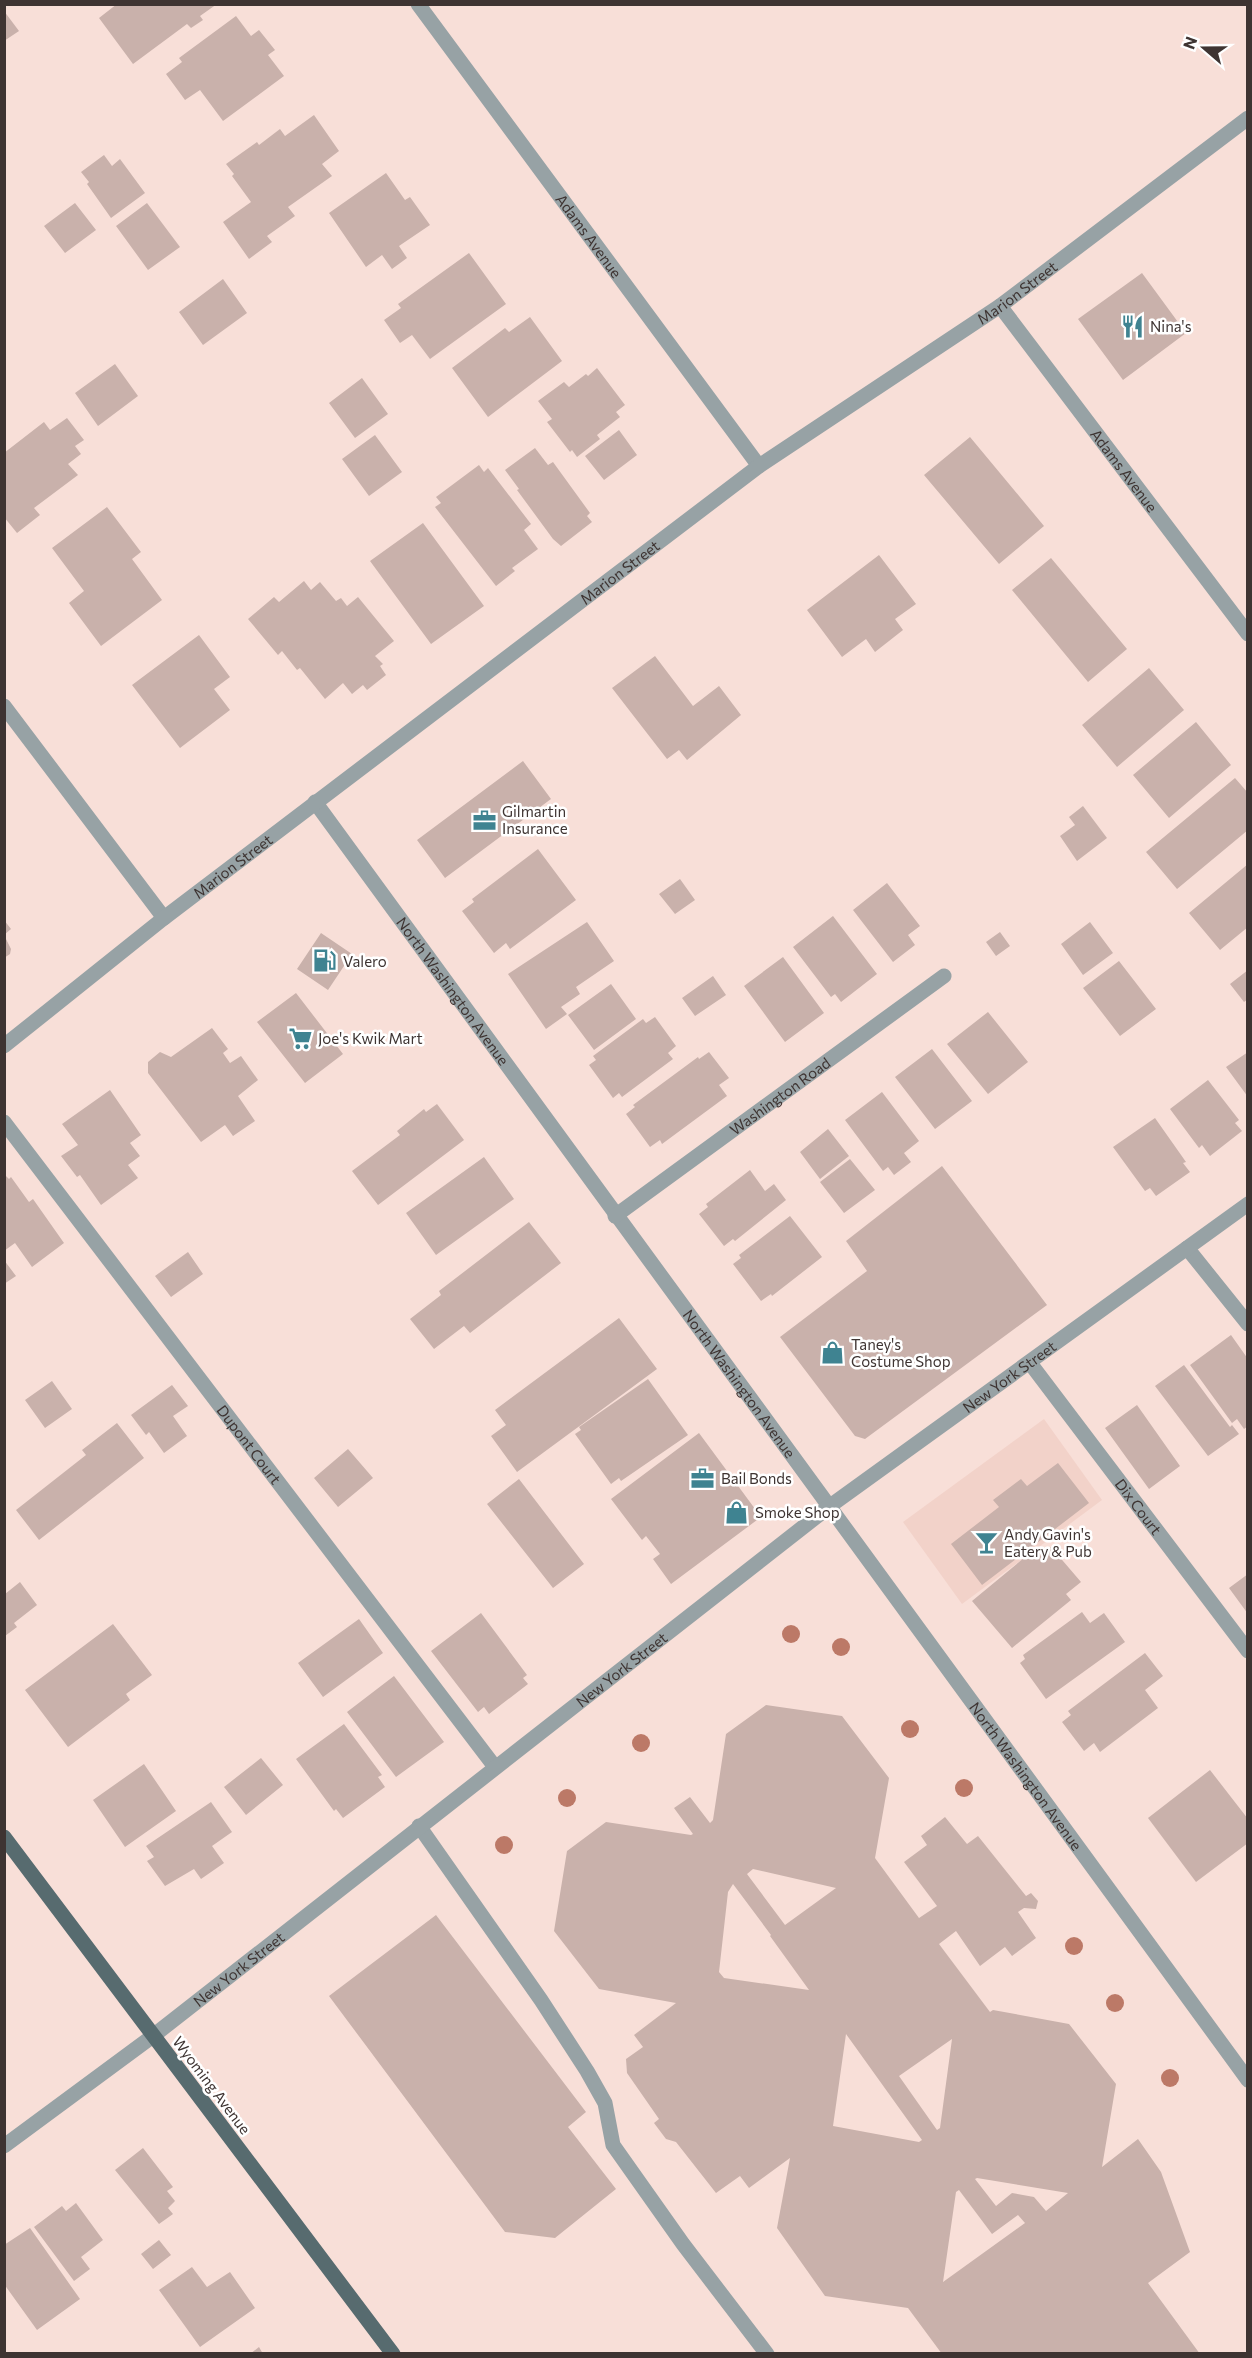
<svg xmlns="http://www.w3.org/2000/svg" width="1252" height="2358" font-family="Commissioner,sans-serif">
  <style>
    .built { fill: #f2d2c9 }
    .building { fill: #c9b1ab; fill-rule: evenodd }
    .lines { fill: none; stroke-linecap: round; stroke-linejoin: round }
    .minor { stroke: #97a2a5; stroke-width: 15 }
    .major { stroke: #576b6f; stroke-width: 15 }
    .tree { fill: #bc7967 }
    .labels { text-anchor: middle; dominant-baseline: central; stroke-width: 5; stroke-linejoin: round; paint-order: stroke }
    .street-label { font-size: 15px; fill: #3e3432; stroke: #fff }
    .poi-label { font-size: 15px; fill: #3e3432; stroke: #fff; text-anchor: start }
  </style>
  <rect width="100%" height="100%" fill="#f8dfd8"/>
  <path class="built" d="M1044 1419 1102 1500 962 1604 903 1522Z"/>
  <path class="building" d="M117 4H217L200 16 203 20 191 28 187 24 133 64 99 18Z
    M4 11 19 31 4 41Z
    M236 16 251 36 259 30 275 50 268 55 284 76 223 121 200 90 185 100 166 74 182 62 179 58Z
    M314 115 339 151 322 164 332 176 288 207 295 216 267 236 272 242 249 259 223 222 251 202 232 176 234 174 226 164 257 142 259 145 280 129 285 136Z
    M104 155 112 166 120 159 145 193 111 218 87 184 89 182 81 172Z
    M386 173 405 200 410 197 430 225 399 246 407 258 392 269 382 255 366 267 329 213Z
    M75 203 96 230 65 253 44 226Z
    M147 203 180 247 148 270 116 226Z
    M469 253 506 304 430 359 412 335 400 343 384 320 401 308 398 304Z
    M1142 273 1186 333 1123 380 1078 319Z
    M223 279 247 313 203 345 179 312Z
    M530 317 562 361 488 417 452 368 505 328 509 332Z
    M115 364 138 396 98 426 75 393Z
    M597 368 625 405 616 412 620 417 597 435 600 439 577 457 572 450 570 452 547 422 552 419 538 401 564 382 569 387 586 374 588 376Z
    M362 378 388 414 355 438 329 403Z
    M67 418 84 440 75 446 81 454 68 464 78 475 34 508 40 515 17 533 4 517V453L44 422 50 430Z
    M619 430 637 455 604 480 585 456Z
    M375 435 402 472 369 496 342 459Z
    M970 437 1044 526 999 564 924 475Z
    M535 448 548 465 553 462 590 513 587 516 592 522 561 546 553 539 517 490 519 489 505 470Z
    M479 465 484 472 488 468 531 524 524 530 538 549 512 568 515 571 496 586 435 507 441 503 436 497Z
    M107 507 141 552 132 559 162 600 101 646 69 603 84 591 52 548Z
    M423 523 484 606 431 644 370 561Z
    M879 555 916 604 895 619 903 630 875 652 866 639 842 657 807 610Z
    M1051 558 1127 649 1088 682 1012 590Z
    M304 581 311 590 320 582 336 601 341 598 347 606 358 597 394 641 375 656 383 664 380 666 386 675 367 690 363 685 352 694 343 683 325 699 300 668 297 670 282 651 278 655 248 619 274 597 279 602Z
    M199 635 230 677 214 689 230 710 180 748 132 685Z
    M655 656 693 706 719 686 741 715 687 760 679 750 667 759 612 688Z
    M1149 668 1184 710 1117 767 1082 725Z
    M1196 722 1231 765 1169 818 1133 775Z
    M523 761 551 799 445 878 417 840Z
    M1235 778 1248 793V830L1177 889 1146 852Z
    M1083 806 1107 838 1077 861 1060 836 1075 825 1069 817Z
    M538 849 576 900 510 949 506 943 494 953 462 911 474 902 472 899Z
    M1248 864V927L1220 950 1189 913Z
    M680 879 695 900 675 914 659 894Z
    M887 883 920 926 908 935 915 945 893 962 853 910Z
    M833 916 877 974 841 1002 835 994 831 997 793 947Z
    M4 920 11 929 4 935Z
    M587 922 614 961 576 987 580 994 561 1007 567 1014 546 1029 508 974Z
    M1090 922 1113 953 1083 975 1061 944Z
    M1000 932 1010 946 996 956 986 942Z
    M321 933 352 954 328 990 297 969Z
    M4 935 11 949 10 954 4 958Z
    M783 957 824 1013 785 1042 744 986Z
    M1119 961 1156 1009 1120 1036 1083 988Z
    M1248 970V999L1244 1002 1230 984Z
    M713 976 726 995 695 1016 682 998Z
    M611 984 636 1019 594 1050 568 1015Z
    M296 993 343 1054 305 1083 257 1022Z
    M988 1012 1028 1062 988 1094 947 1044Z
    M655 1017 676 1046 668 1053 673 1059 622 1097 619 1093 613 1098 589 1065 596 1060 593 1056 643 1019 646 1023Z
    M212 1028 228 1049 223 1053 230 1063 241 1056 258 1080 238 1096 255 1121 233 1136 225 1125 201 1142 148 1073V1062L160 1052 171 1057Z
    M932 1049 972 1101 935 1129 895 1077Z
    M709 1052 729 1078 719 1085 727 1096 662 1144 660 1140 650 1147 626 1114 635 1107 633 1105 698 1057 699 1059Z
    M1248 1052V1097L1226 1067Z
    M1208 1080 1239 1120 1235 1123 1242 1131 1210 1156 1202 1145 1199 1148 1170 1109Z
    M110 1090 141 1135 130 1143 140 1156 128 1165 138 1178 101 1205 80 1175 77 1177 61 1156 78 1145 62 1124Z
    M882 1092 919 1141 904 1153 911 1162 894 1175 888 1167 883 1171 845 1120Z
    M437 1104 464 1140 378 1205 352 1171 400 1135 397 1131 424 1109 426 1112Z
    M1155 1118 1186 1162 1183 1163 1190 1172 1156 1196 1150 1188 1145 1191 1113 1147Z
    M828 1129 849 1156 820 1179 800 1152Z
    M484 1157 514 1199 436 1255 406 1213Z
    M850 1159 875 1190 844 1213 820 1182Z
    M942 1166 1047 1305 865 1439 855 1436 780 1337 867 1271 846 1241Z
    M750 1170 765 1191 774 1184 786 1200 735 1241 733 1239 724 1246 699 1214 708 1207 706 1204Z
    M4 1174 9 1179 11 1177 29 1202 33 1199 64 1243 32 1267 15 1243 4 1251Z
    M790 1216 822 1257 772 1296 771 1294 761 1301 733 1264 741 1258 739 1255Z
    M529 1222 561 1263 470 1333 464 1326 434 1349 410 1319 441 1295 439 1291Z
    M188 1252 203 1274 171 1297 155 1276Z
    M4 1260 16 1276 4 1284Z
    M619 1318 657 1369 517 1472 491 1436 506 1425 495 1410Z
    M1231 1335 1248 1359V1426L1244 1429 1237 1419 1232 1423 1190 1365Z
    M1184 1365 1230 1427 1232 1425 1239 1434 1208 1456 1155 1386Z
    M648 1379 688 1435 621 1481 619 1478 611 1484 575 1434 581 1430 579 1427Z
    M52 1381 72 1409 45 1428 25 1400Z
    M172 1385 188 1406 173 1416 187 1436 164 1453 149 1432 146 1435 131 1415Z
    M1137 1405 1180 1466 1149 1489 1105 1428Z
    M117 1423 144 1458 39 1540 16 1510 86 1455 82 1450Z
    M699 1433 761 1517 671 1584 653 1559 660 1554 646 1536 642 1540 611 1499Z
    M348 1449 373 1478 338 1507 314 1478Z
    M1058 1463 1089 1503 982 1585 951 1544 999 1507 993 1500 1021 1479 1027 1486Z
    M519 1479 584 1564 553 1588 487 1504Z
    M1051 1547 1081 1582 1066 1594 1071 1600 1012 1648 972 1601 1036 1548 1042 1556Z
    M1248 1574V1614L1229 1588Z
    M20 1582 37 1605 14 1623 17 1627 5 1636V1594Z
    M1082 1612 1090 1623 1104 1613 1125 1642 1046 1699 1020 1663 1025 1659 1023 1655Z
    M481 1613 527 1675 523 1678 528 1684 489 1714 484 1707 478 1712 431 1651Z
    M359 1619 383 1653 323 1697 298 1663Z
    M113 1624 152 1675 126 1694 130 1700 68 1747 25 1690Z
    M1145 1653 1163 1676 1145 1690 1158 1708 1100 1752 1094 1743 1084 1751 1062 1722 1071 1715 1068 1711Z
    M394 1676 444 1742 396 1777 347 1712Z
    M766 1705 842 1716 889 1778 875 1858 919 1918 937 1906 904 1862 927 1845 921 1836 945 1817 967 1844 978 1836 1026 1896 1031 1893 1038 1901 1036 1909 1024 1908 1018 1912 1036 1938 1012 1956 1005 1947 980 1966 956 1931 939 1944 990 2012 993 2010 1069 2024 1116 2084 1102 2167 1138 2139 1161 2172 1190 2252 1148 2283 1200 2354H942L908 2308 825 2296 777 2228 790 2158 749 2188 740 2176 716 2193 676 2142 666 2139 654 2123 659 2119 627 2073 626 2059 643 2047 634 2035 676 2003 599 1989 554 1931 567 1851 606 1822 691 1835 693 1834 674 1808 690 1797 710 1823 713 1820 726 1734ZM753 1869 836 1888 785 1925 747 1874ZM733 1884 771 1935 770 1936 809 1990 724 1978 719 1972 728 1892ZM846 2034 922 2140 919 2142 833 2126ZM952 2039 940 2128 937 2130 899 2076ZM977 2178 1068 2193 1046 2211 1034 2197 1012 2193 996 2206 975 2179ZM959 2190 992 2234 1018 2215 1025 2223 943 2282 956 2192Z
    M344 1724 382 1775 378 1777 385 1787 343 1818 336 1809 334 1811 296 1759Z
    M261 1758 283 1785 246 1815 224 1787Z
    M144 1764 176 1811 125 1847 93 1800Z
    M1210 1770 1248 1819V1843L1196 1882 1148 1818Z
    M211 1802 232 1832 212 1846 224 1863 201 1879 194 1869 165 1886 147 1861 154 1857 146 1846Z
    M436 1915 586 2112 568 2127 616 2189 555 2238 505 2232 329 1996Z
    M143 2148 173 2187 167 2191 175 2201 168 2208 173 2214 159 2224 115 2170Z
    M76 2203 103 2240 81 2257 90 2269 74 2281 34 2227 62 2206 66 2211Z
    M30 2228 80 2299 37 2330 4 2284V2245Z
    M159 2240 171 2255 153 2269 141 2254Z
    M192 2267 207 2287 230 2272 255 2308 200 2347 159 2290Z
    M259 2347 263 2354H250Z"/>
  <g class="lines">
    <g class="minor">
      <path id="s1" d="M418 4 759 466"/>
      <path id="s2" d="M1000 306 1248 634"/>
      <path d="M4 706 164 918"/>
      <path id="s3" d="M315 802 1248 2080"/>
      <path id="s4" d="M4 1046 164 918 759 466 1000 306 1248 118"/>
      <path id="s5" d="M4 1122 495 1767"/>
      <path id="s6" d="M615 1216 944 976"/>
      <path d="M1187 1248 1248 1324"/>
      <path id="s7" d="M1030 1363 1248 1651"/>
      <path d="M419 1826 541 2000 587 2071 605 2103 613 2145 683 2244 767 2354"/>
      <path id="s8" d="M4 2146 153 2036 830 1506 1248 1204"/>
    </g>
    <path class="major" d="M4 1837 393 2354"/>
  </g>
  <g class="tree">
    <circle cx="791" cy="1634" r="9"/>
    <circle cx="841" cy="1647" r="9"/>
    <circle cx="910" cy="1729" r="9"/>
    <circle cx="641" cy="1743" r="9"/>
    <circle cx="964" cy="1788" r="9"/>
    <circle cx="567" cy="1798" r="9"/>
    <circle cx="504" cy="1845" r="9"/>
    <circle cx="1074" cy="1946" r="9"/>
    <circle cx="1115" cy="2003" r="9"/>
    <circle cx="1170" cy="2078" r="9"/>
  </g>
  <defs>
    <symbol id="restaurant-bare" viewBox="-9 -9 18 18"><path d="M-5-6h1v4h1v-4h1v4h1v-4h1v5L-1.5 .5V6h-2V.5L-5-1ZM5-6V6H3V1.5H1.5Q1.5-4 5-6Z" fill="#3f8391" stroke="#fff" stroke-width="2.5" paint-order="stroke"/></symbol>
    <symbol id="office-bare" viewBox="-9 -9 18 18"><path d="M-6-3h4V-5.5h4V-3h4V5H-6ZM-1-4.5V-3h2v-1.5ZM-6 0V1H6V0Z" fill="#3f8391" stroke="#fff" stroke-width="2.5" paint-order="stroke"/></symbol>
    <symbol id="fuel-bare" viewBox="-9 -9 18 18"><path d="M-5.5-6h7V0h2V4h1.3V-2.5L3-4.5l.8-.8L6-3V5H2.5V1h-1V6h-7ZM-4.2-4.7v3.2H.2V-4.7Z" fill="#3f8391" stroke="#fff" stroke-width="2.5" paint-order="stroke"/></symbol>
    <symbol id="supermarket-bare" viewBox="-9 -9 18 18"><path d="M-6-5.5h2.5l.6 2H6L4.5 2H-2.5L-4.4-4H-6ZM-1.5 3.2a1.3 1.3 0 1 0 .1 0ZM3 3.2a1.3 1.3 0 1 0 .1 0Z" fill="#3f8391" stroke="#fff" stroke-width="2.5" paint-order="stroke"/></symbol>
    <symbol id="shop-bare" viewBox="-9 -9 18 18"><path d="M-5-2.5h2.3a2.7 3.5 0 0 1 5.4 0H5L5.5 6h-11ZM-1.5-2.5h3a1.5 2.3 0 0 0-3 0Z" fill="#3f8391" stroke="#fff" stroke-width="2.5" paint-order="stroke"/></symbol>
    <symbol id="bar-bare" viewBox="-9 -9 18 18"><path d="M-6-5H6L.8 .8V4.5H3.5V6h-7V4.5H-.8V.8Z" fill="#3f8391" stroke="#fff" stroke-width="2.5" paint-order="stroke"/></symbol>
  </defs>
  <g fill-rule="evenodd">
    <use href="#restaurant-bare" x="1116" y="310" width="33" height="33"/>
    <use href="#office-bare" x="468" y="804" width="33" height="33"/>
    <use href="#fuel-bare" x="308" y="944" width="33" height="33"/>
    <use href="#supermarket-bare" x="284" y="1022" width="33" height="33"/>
    <use href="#shop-bare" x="816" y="1336" width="33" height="33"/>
    <use href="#office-bare" x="686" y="1462" width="33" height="33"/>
    <use href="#shop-bare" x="720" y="1496" width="33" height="33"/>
    <use href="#bar-bare" x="970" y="1526" width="33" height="33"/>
  </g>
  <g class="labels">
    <g class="street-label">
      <text stroke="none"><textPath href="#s1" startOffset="288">Adams Avenue</textPath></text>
      <text stroke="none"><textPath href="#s4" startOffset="1263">Marion Street</textPath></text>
      <text stroke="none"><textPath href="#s2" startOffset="206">Adams Avenue</textPath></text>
      <text stroke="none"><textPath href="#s4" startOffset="777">Marion Street</textPath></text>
      <text stroke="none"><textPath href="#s4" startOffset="291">Marion Street</textPath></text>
      <text stroke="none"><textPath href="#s3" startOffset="234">North Washington Avenue</textPath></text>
      <text stroke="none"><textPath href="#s6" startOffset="204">Washington Road</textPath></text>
      <text stroke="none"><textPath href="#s8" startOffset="1266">New York Street</textPath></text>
      <text stroke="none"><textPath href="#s3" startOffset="720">North Washington Avenue</textPath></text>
      <text stroke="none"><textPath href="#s5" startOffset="405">Dupont Court</textPath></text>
      <text stroke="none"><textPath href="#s7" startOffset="180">Dix Court</textPath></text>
      <text stroke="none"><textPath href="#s8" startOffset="780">New York Street</textPath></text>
      <text stroke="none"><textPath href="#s3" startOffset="1206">North Washington Avenue</textPath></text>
      <text stroke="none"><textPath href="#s8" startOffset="294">New York Street</textPath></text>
      <text transform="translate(212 2085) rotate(53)">Wyoming Avenue</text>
    </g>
    <g class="poi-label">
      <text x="1150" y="326">Nina's</text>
      <text x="502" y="811">Gilmartin<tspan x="502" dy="17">Insurance</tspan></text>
      <text x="343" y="961">Valero</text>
      <text x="318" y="1038">Joe's Kwik Mart</text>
      <text x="851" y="1344">Taney's<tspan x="851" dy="17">Costume Shop</tspan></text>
      <text x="721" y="1478">Bail Bonds</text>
      <text x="755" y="1512">Smoke Shop</text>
      <text x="1004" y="1534">Andy Gavin's<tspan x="1004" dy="17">Eatery &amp; Pub</tspan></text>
    </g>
  </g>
  <rect width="1252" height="2358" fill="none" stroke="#3e3432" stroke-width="12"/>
  <g transform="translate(1204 48) rotate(290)" stroke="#ffffff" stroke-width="4.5" paint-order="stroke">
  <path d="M0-4.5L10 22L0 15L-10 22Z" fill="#3e3432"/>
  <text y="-9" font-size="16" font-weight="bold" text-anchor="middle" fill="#3e3432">N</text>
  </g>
</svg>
